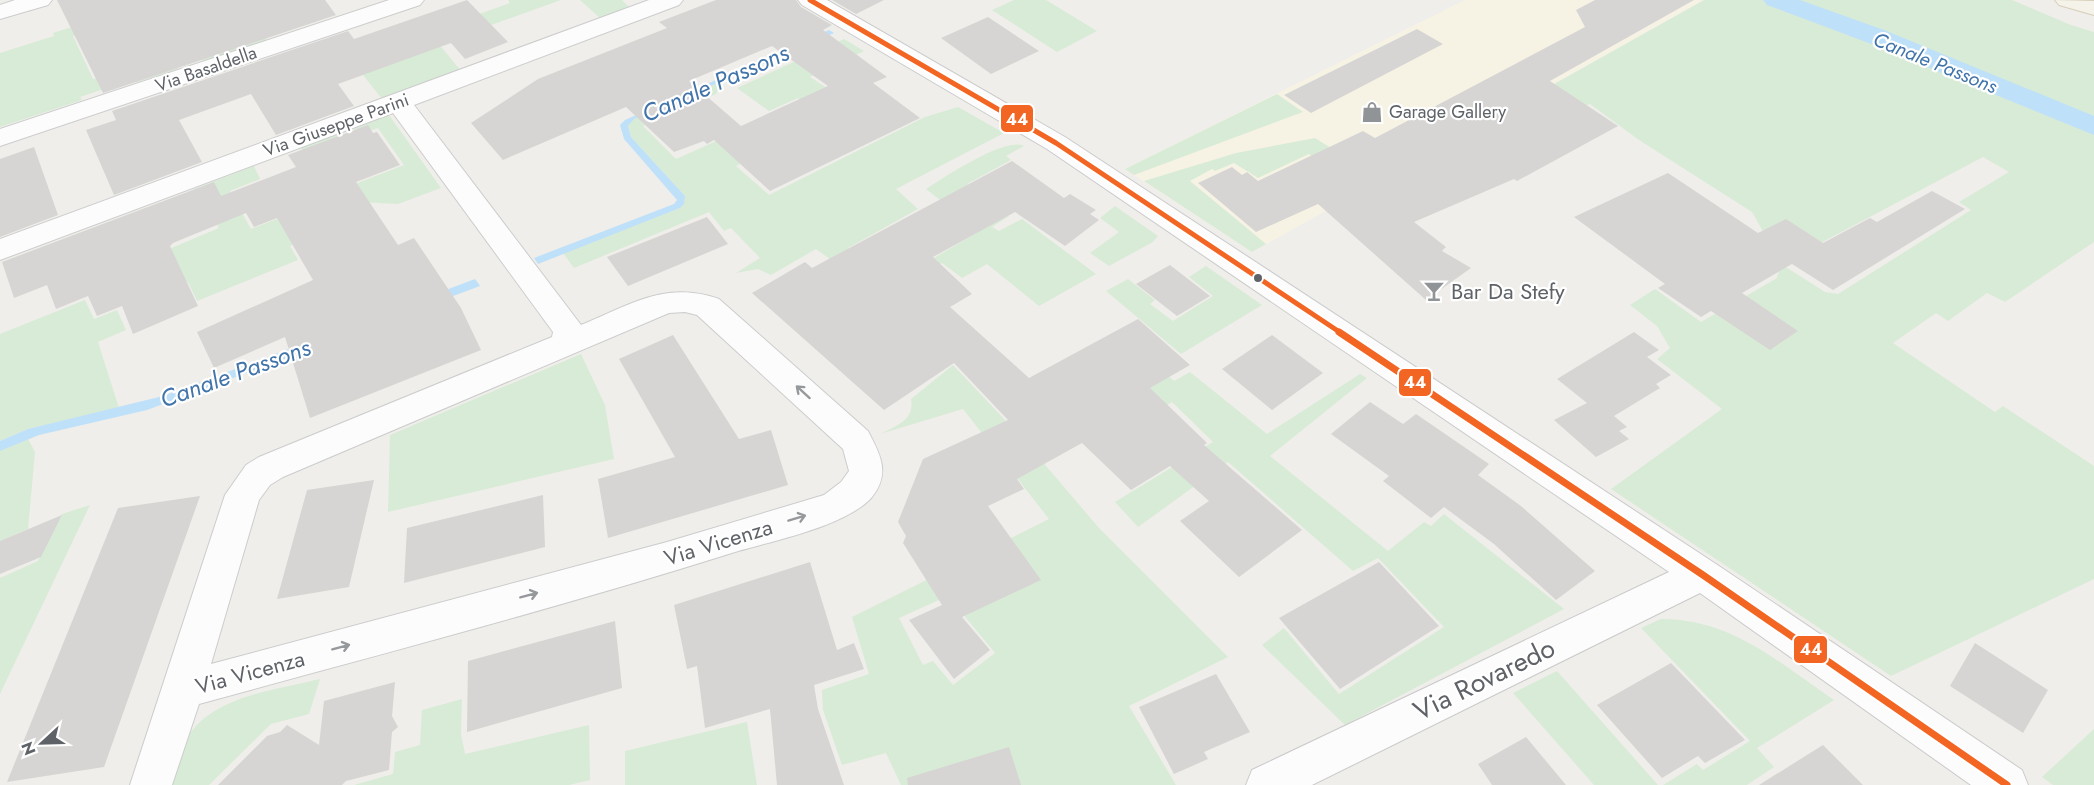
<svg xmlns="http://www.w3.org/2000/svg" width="2094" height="785" font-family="Jost,sans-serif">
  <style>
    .commercial { fill: #f7f3e4 }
    .green { fill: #d8ebd6; fill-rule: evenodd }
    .water { fill: #bfe0f9 }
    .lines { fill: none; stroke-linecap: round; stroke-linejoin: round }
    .canal { fill: #bfe0f9; fill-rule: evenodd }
    .building { fill: #d6d5d3; fill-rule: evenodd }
    .street-casing { stroke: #cbcccc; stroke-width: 2 }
    .secondary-casing { stroke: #cacacb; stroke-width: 2 }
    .primary-casing { stroke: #d7ceb8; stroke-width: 2 }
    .street { fill: #fdfcfc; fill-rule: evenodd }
    .secondary { fill: #fdfcfc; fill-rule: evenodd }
    .primary { fill: #f4f2e9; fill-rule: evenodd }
    .bus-1-far1-casing { stroke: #fff; stroke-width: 9 }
    .bus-1-casing { stroke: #fff; stroke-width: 11 }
    .bus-1-far1 { stroke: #f26522; stroke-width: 5 }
    .bus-1 { stroke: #f26522; stroke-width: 7 }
    .oneway { stroke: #96999c }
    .bus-dot { fill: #5f6368; stroke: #fff; stroke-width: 2 }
    .labels { text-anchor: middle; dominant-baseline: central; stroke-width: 4.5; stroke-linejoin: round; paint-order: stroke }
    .far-street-label { font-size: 18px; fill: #5f6368; stroke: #fff }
    .far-poi-label { font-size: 18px; fill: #5f6368; stroke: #fff; text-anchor: start }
    .far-water-label { font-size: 20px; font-style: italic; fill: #4174aa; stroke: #fff }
    .poi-label { font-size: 22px; fill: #5f6368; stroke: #fff; text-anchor: start }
    .street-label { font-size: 22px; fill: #5f6368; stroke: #fff }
    .water-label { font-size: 24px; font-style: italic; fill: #4174aa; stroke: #fff }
    .near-street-label { font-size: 27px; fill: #5f6368; stroke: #fff }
    .line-badge { stroke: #fff; stroke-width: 2 }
    .badge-label { font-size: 16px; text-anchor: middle; font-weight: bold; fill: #fff }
  </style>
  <rect width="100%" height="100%" fill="#efeeea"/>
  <path class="commercial" d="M1465 0H1704L1252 252 1125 169Z"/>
  <path class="green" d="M157 0H242L267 40 203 61 198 53 149 19 178 69 137 82 129 80V19L73 36 93 79 102 77 107 88 80 97 82 100 0 127V53L54 36 53 33Z
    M508 0H561L491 25 434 38 461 71 383 100 355 65 379 50 510 3Z
    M580 0H622L630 8 601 19Z
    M1014 0H1046L1097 31 1057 52 992 10Z
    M1704 0H2012L2071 25 2094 32V242L2005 302 1987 293 1948 321 1936 313 1893 343 1995 412 2003 406 2094 466V579L1891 676 1611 489 1722 409 1657 359 1670 348 1657 326 1630 305 1655 289 1701 322 1777 278 1781 263 1752 212 1639 140 1590 104 1580 108 1522 102ZM1983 157 2009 172 1959 202 1971 210 1838 294 1825 292 1781 264Z
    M844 39 864 51 810 77 842 98 838 115 736 166 769 195 925 117 958 107 1004 133 896 189 918 209 848 248 880 275 927 262 980 231 926 189C943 178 1006 136 1024 146L1006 156 1011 160 967 184 1009 216 992 227 999 231 1022 219 1096 274 1039 306 987 264 962 278 942 263 881 296 816 249 771 275 758 269 736 273 760 258 731 228 724 231 709 212 574 268 563 253 680 208 685 196 631 137 628 126 634 119 722 81 716 94 643 126 676 159 750 126 808 105 798 98 769 111 737 88Z
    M1277 94 1303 112 1134 175 1125 169Z
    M389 115 441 188 398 204 361 202 341 210 301 148 337 135 341 143 342 189 404 165 378 128 359 135 354 129Z
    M1315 138 1331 148 1313 157 1309 154 1258 178 1234 163 1215 171 1212 169 1190 181 1266 244 1252 252 1144 181 1236 153Z
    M254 166 260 179 230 191 251 229 316 204 328 230 290 246 298 260 197 301 188 282 154 296 107 275 219 228 194 189Z
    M1115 206 1158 236 1153 242 1109 266 1090 253 1119 232 1100 218Z
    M1206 266 1262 305 1181 354 1106 291 1128 279 1155 300 1150 304 1173 321 1213 296 1189 277Z
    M85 300 94 319 117 310 126 330 98 342 119 408 28 429 0 441V334Z
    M581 354 605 405 614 459 388 512 390 435Z
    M953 365 1024 440 1099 528 1228 657 1129 706 1176 785H901L886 753 842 765 823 710 822 690 869 674 852 617 1049 519 963 409 880 434C896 426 915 420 911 399ZM948 596 995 653 953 685 933 661 923 665 899 618Z
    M1161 369 1174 381 1190 372 1267 434 1360 374 1367 378 1270 456 1388 551 1424 522 1431 526 1444 514 1564 609 1345 725 1262 645 1284 628 1339 694 1444 627 1378 558 1353 571 1228 462 1138 527 1115 502 1213 442 1172 402 1164 407 1147 390Z
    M28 439 35 452 28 529 0 541V451Z
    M90 505 0 694V578L38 561 62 514Z
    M1661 619C1732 619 1778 662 1834 700L1757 748 1774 767 1747 785H1663L1697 764 1703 770 1750 741 1641 628Z
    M1557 671 1658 785H1594L1513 693Z
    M320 679 309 714 271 724 209 785H171C175 772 177 757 183 745 207 696 272 691 320 679Z
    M462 699 461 734 465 754 589 725 590 780 569 785H354L393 774 395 752 420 745 422 710Z
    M747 722 757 785H625V751Z
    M2094 729V785H2053L2042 777Z"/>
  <path class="water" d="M829 30 834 33 634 119 628 126 631 137 685 196 684 204 680 208 538 264 534 258 674 204 677 200 624 139 620 125 625 120Z
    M475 279 480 286 147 410 39 435 0 451V441L28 429 163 396Z"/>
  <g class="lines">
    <path class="canal" d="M1763 0H1800L1884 30 2094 116V135L1866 42 1767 5Z"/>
  </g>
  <path class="building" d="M57 0H325L336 15 103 93Z
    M467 0 508 42 465 59 451 43 338 84 354 106 276 135 251 94 179 120 202 162 114 195 86 130 116 120 112 111 348 31 354 39Z
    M716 0H796L801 7 832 25 823 30 887 77 873 83 920 118 770 191 714 140 707 144 704 141 674 152 626 107 503 160 471 123 538 79 667 28 659 22ZM772 46 828 86 741 126 689 81Z
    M832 0H884L856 14Z
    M1595 0H1694L1550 81 1618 126 1517 181 1514 179 1414 222 1446 247 1442 251 1471 268 1426 300 1318 204 1256 232 1198 183 1232 167 1242 175 1247 172 1258 181 1363 131 1375 138 1585 27 1576 10Z
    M988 17 1039 51 991 74 941 38Z
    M1417 29 1443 44 1311 113 1284 95Z
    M368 125 373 133 377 132 400 165 356 182 398 245 414 238 461 308 481 350 310 418 285 337 214 368 197 332 313 280 277 218 254 227 246 213 173 243 170 246 198 306 133 334 122 306 97 316 88 296 56 309 47 285 14 298 2 262 214 182 221 196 296 167 288 155Z
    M34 147 58 215 0 237V159Z
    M1012 161 1064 198 1070 194 1096 210 1090 214 1099 220 1065 246 1015 212 933 257 972 294 950 307 1029 378 1138 319 1190 365 1150 388 1207 443 1204 445 1302 530 1239 577 1180 521 1209 501 1170 466 1131 490 1082 443 1017 479 1024 489 988 506 1041 580 962 617 990 650 954 679 909 620 942 605 903 543 906 536 898 522 923 459 1008 420 954 363 884 410 752 293 805 262 812 268Z
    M1668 173 1758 233 1786 219 1823 243 1870 218 1877 222 1932 191 1965 209 1833 290 1792 264 1742 293 1798 331 1770 350 1711 311 1701 317 1658 288 1665 284 1574 217Z
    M707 217 728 244 628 286 607 257Z
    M1170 265 1210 296 1177 316 1136 284Z
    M1634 332 1659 350 1647 357 1671 375 1656 384 1660 388 1614 416 1627 427 1619 431 1629 439 1596 457 1554 420 1587 403 1557 379Z
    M673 335 739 439 771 430 788 485 608 538 598 479 675 457 619 359Z
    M1272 335 1323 373 1272 410 1222 369Z
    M1370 402 1403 424 1416 414 1489 464 1478 475 1521 506 1595 571 1556 600 1494 544 1444 507 1431 518 1383 481 1389 476 1331 434Z
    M374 480 349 587 277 599 307 490Z
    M543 495 545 547 404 583 407 528Z
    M200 496 104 767 7 782 118 508Z
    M62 515 41 557 0 574V541Z
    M810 562 837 650 854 643 864 669 814 685 818 709 844 785H777L770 709 705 728 697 666 687 669 674 605Z
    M1379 562 1439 626 1340 689 1279 618Z
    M615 621 622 688 467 732 468 661Z
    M1975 643 2048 690 2023 733 1950 686Z
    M1671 663 1745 740 1705 763 1698 756 1662 778 1597 705Z
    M1216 674 1250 732 1204 752 1208 759 1174 774 1139 707Z
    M395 682 392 716 398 727 392 732 389 770 346 781 342 785H218L267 736 280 732 287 725 319 745 324 701Z
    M1526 737 1566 785H1492L1478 764Z
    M1823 745 1863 785H1759Z
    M1009 747 1021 785H908L907 778Z"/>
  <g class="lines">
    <defs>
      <path id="street" d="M15 0H52L48 5 0 19V5Z
        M389 0H424L420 5 0 146V129Z
        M649 0H683L679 5 414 105 581 325C630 305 666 280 719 299L868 431C880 454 891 473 872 497 847 526 772 541 735 552 558 608 377 655 199 704L172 785H130L225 495 246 465 259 457 552 337 553 332 393 113 0 260V239ZM685 312 697 315 843 449 849 471 841 482 824 495 667 542 211 664 259 500 270 485 283 477 669 313Z"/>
      <path id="secondary" d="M798 0H827L1065 137 1716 564 2022 770 2028 785H1971L1700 593 1312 785H1246L1252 770 1669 572 1047 149 802 5Z"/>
      <path id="primary" d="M2055 0 2094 1V15L2059 5Z"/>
    </defs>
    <use href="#street" class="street-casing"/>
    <use href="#secondary" class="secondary-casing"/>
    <use href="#primary" class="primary-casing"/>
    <use href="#street" class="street"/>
    <use href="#secondary" class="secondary"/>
    <use href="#primary" class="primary"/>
    <defs>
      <path id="bus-1-far1" d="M810 0 1056 143 1341 333"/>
      <path id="bus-1" d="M1339 332 1703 575 2007 785"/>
    </defs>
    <use href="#bus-1-far1" class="bus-1-far1-casing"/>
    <use href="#bus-1" class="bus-1-casing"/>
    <use href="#bus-1-far1" class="bus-1-far1"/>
    <use href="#bus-1" class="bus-1"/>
  </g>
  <defs><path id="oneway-shaft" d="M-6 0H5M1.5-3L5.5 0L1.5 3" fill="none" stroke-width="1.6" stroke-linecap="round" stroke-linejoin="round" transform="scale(1.5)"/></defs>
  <g class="oneway">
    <use href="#oneway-shaft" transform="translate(803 392) rotate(-138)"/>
    <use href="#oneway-shaft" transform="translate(797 518) rotate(-17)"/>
    <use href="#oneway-shaft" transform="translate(529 595) rotate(-15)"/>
    <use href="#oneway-shaft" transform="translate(341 647) rotate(-15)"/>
  </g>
  <defs>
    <symbol id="shop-bare" viewBox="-9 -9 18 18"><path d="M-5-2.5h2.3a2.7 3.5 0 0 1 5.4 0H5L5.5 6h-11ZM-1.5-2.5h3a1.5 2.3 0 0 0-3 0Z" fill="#919496" stroke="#fff" stroke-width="2.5" paint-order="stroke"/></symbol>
    <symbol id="bar-bare" viewBox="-9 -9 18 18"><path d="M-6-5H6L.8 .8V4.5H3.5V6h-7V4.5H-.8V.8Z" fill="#919496" stroke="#fff" stroke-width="2.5" paint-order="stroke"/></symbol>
  </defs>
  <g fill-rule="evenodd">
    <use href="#shop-bare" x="1357" y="97" width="30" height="30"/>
    <use href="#bar-bare" x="1419" y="276" width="30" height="30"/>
  </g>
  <circle class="bus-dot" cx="1258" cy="278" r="5"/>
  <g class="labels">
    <g class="far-street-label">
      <text transform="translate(206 69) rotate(-19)">Via Basaldella</text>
      <text transform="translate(336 125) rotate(-20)">Via Giuseppe Parini</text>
    </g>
    <g class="far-poi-label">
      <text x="1389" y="112">Garage Gallery</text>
    </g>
    <g class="far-water-label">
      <text transform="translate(1935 63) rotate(22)">Canale Passons</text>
    </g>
    <g class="poi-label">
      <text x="1451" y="291">Bar Da Stefy</text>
    </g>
    <g class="street-label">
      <text transform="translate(718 542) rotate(-17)">Via Vicenza</text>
      <text transform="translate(250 672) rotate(-15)">Via Vicenza</text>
    </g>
    <g class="water-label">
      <text transform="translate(715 83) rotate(-24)">Canale Passons</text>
      <text transform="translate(235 373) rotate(-20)">Canale Passons</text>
    </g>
    <g class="near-street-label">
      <text transform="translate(1484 679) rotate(-26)">Via Rovaredo</text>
    </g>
  </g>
  <g class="line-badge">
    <rect x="1000" y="104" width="34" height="29" rx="6" fill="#f26522"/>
    <rect x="1398" y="368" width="34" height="29" rx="6" fill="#f26522"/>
    <rect x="1793" y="635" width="35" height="29" rx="6" fill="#f26522"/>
  </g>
  <g class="badge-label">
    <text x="1017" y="125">44</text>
    <text x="1415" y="388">44</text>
    <text x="1811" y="655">44</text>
  </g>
  <g transform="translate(42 743) rotate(248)" stroke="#ffffff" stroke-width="4.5" paint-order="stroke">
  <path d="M0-4.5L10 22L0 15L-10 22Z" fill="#5f6368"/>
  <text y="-9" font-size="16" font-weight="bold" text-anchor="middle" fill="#5f6368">N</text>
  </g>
</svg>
